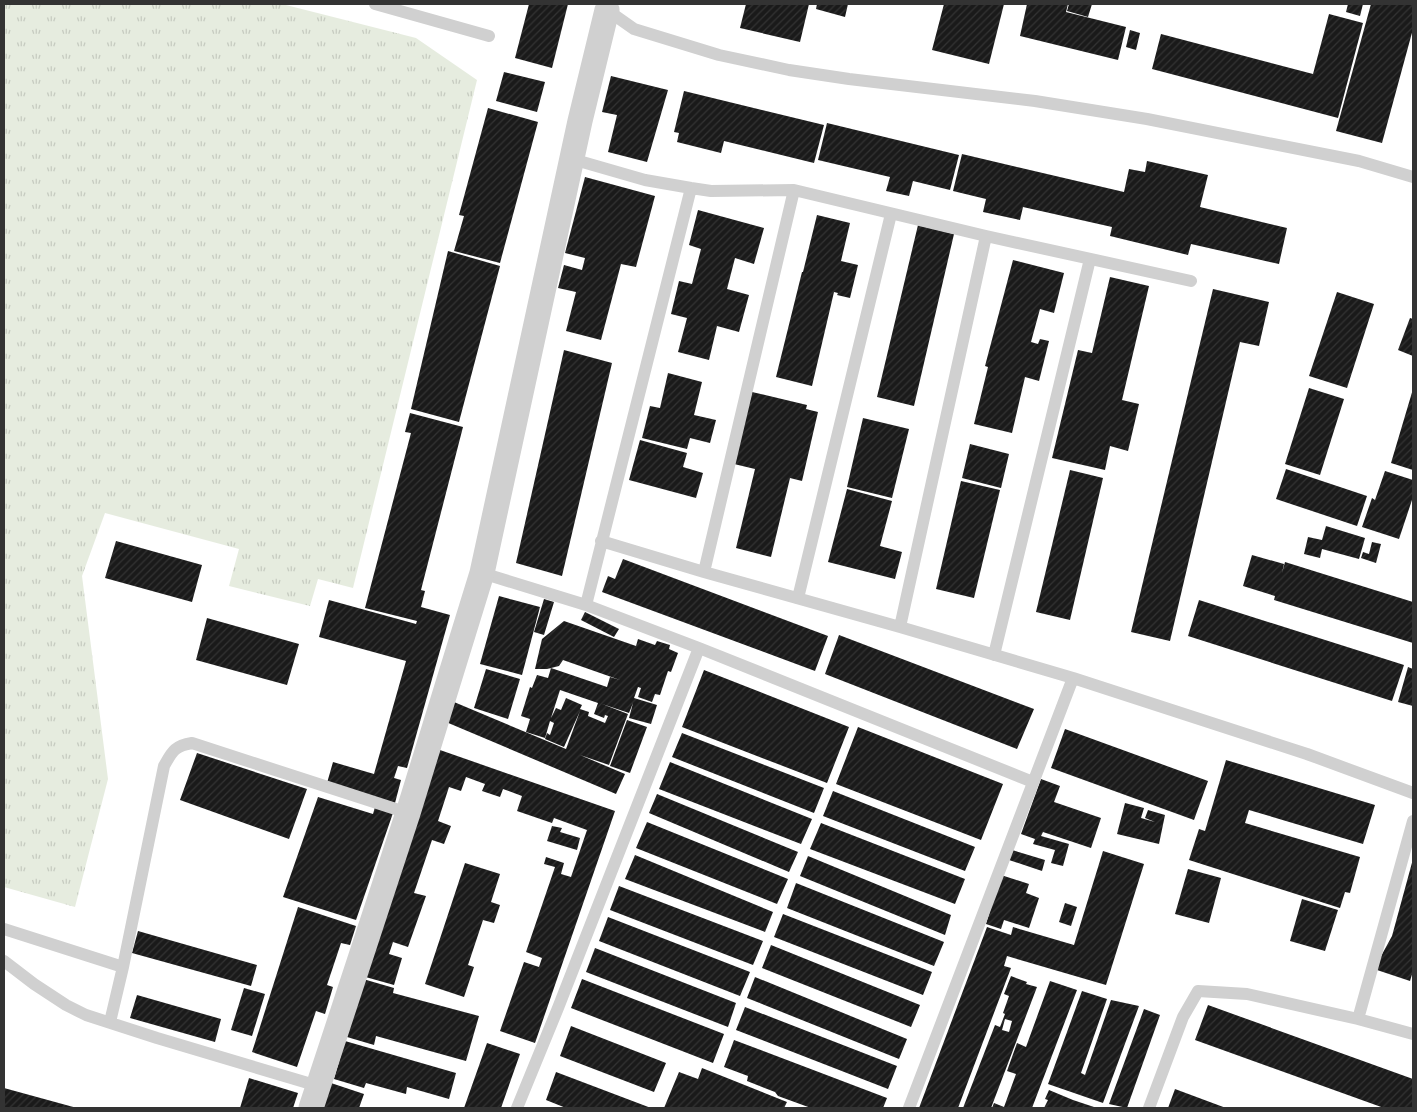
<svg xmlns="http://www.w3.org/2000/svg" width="1417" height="1112" font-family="Overpass,sans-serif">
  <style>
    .grass { fill: url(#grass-tufts) }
    .building { fill: url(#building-hatch); fill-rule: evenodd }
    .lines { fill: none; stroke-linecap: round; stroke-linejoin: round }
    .service { stroke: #d0d0d0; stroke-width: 12 }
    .minor { stroke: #d0d0d0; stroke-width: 25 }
  </style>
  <defs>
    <pattern id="grass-tufts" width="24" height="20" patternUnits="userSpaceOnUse" patternTransform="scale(1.25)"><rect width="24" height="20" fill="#e6ecdf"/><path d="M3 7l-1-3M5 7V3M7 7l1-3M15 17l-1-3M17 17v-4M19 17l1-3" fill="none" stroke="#c6cbc0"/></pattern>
    <pattern id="building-hatch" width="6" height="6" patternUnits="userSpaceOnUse" patternTransform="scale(1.25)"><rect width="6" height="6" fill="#1a1a1a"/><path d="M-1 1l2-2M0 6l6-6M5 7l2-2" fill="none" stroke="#333"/></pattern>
  </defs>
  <rect width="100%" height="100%" fill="#fff"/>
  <path class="grass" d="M4 4H282L416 38 477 80 353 588 318 579 310 606 229 586 239 549 105 513 82 576 108 779 75 907 4 887Z"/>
  <path class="building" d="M529 4H568L552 68 515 58Z
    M746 4H809L800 42 740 28Z
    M817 4H848L845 17 816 9Z
    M944 4H1004L989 64 932 50Z
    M1027 4H1068L1066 12 1126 27 1118 60 1020 36Z
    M1069 4H1092L1088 17 1067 11Z
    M1348 4H1363L1360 16 1346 12Z
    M1371 4H1413V29L1382 143 1336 131Z
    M1329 14 1363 23 1338 118 1152 69 1161 34 1313 74Z
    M1130 30 1140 33 1136 50 1126 47Z
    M504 72 545 82 537 112 496 101Z
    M611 76 668 90 647 162 608 152 617 115 602 112Z
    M684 91 824 125 814 163 724 141 721 153 677 142 679 133 674 132Z
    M488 108 538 122 500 263 454 251 464 216 459 215Z
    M827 123 959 155 950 190 913 181 909 196 886 191 890 177 818 160Z
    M962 154 1124 192 1129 169 1145 172 1147 161 1208 175 1200 207 1287 228 1279 264 1191 244 1188 255 1110 236 1112 227 1023 207 1020 220 983 212 986 199 953 191Z
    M585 177 655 196 636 267 621 264 601 340 566 331 576 292 558 288 564 265 582 270 585 258 565 253Z
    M698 210 764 228 754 264 735 258 727 289 749 295 739 332 717 326 709 360 678 352 687 318 671 314 679 281 692 284 701 249 689 245Z
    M817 215 850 223 841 261 858 265 850 298 837 295 838 293 834 292 812 386 776 377 802 272H803Z
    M918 225 954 234 914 406 877 397Z
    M448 251 500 266 459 422 411 409Z
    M1013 260 1064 273 1054 313 1040 309 1031 342 1038 344 1040 339 1049 341 1039 381 1025 377 1012 433 974 424 988 367 985 366Z
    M1110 277 1149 286 1122 400 1139 404 1128 451 1110 446 1105 470 1052 458 1078 350 1092 353Z
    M1213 289 1269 302 1259 346 1240 342 1170 641 1131 632Z
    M1337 292 1374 304 1347 388 1309 376Z
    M1410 318 1413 319V356L1398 350Z
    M564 350 612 363 562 576 516 563Z
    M668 373 702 382 694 415 716 420 710 443 690 438 687 449 642 438 650 406 660 408Z
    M1309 388 1344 399 1320 475 1285 464Z
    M1413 389V470L1391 463Z
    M752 392 807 405 806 409 818 412 802 481 790 478 771 557 736 548 755 469 734 464Z
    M410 413 463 427 421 590 425 591 421 607 450 615 407 768 398 766 394 778 401 780 395 803 327 783 333 762 374 774 406 661 319 637 329 600 416 624 417 621 365 608 411 433 405 432Z
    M863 418 909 429 892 498 847 487Z
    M640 440 687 453 683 467 703 473 696 498 629 480Z
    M970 444 1009 454 1001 488 962 478Z
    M1286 469 1367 496 1357 526 1276 499Z
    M1070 470 1103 478 1070 620 1036 612Z
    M1385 471 1413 480V497L1399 539 1362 527 1372 498 1375 500Z
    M961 481 1000 490 974 598 936 589Z
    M847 489 892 501 880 546 902 552 895 579 828 562Z
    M1326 526 1365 538 1359 559 1322 549 1320 558 1304 554 1308 537 1322 540Z
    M116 541 202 565 192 602 105 578Z
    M1372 542 1381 544 1376 563 1361 558 1363 552 1369 554Z
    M1252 555 1284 564 1282 573 1285 562 1413 602V643L1274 600 1275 596 1243 586Z
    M623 559 828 636 815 671 602 592 608 576 615 579Z
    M499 596 540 607 522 675 480 664Z
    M544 599 554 602 544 635 534 632Z
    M1199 600 1404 665 1392 701 1188 636Z
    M585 612 619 629 614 637 581 620Z
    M207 618 299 644 287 685 196 660Z
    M564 621 636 646 638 639 655 645 657 641 670 645 669 649 678 653 671 672 668 671 660 695 655 694 652 702 638 697 641 688 638 687 634 698 657 705 651 724 629 718 633 703 629 713 602 704 628 714 609 765 580 755 625 774 616 794 446 722 454 702 566 749 580 711 564 747 545 739 547 733 550 735 554 723 550 721 545 738 526 732 530 719 521 716 530 687 532 688 537 675 548 678 551 668 607 687 610 677 620 680 563 660 559 666 547 669H535L542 639ZM560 690 598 703 594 714 604 718 605 715 608 716 605 723 588 716 589 712 580 709 582 705 566 698 561 710 556 708 551 718Z
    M839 635 1034 709 1017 749 825 674Z
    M1408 667 1413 669V706L1398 702Z
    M486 669 520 679 508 719 474 708Z
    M704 670 849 727 827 783 682 727Z
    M627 720 647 727 630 773 610 766Z
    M858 727 1003 784 981 840 836 784Z
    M1065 729 1208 781 1194 820 1051 768Z
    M682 733 824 788 814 813 672 757Z
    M440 750 615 811 535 1043 500 1031 524 962 539 967 542 958 526 952 555 867 544 864 546 857 564 863 561 874 571 877 587 830 554 818 552 823 517 811 522 796 503 789 500 797 482 791 485 784 466 777 461 791 449 787 438 821 451 826 444 844 432 840 414 893 426 896 408 947 393 942 389 954 402 958 394 985 362 976Z
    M197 753 307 789 289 839 180 800Z
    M1226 760 1375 805 1363 844 1249 810 1245 823 1360 857 1350 893 1345 892 1340 908 1189 860 1199 829 1205 831Z
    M670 762 812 819 801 844 659 789Z
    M1041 779 1060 786 1054 802 1101 818 1091 848 1043 832 1041 836 1069 844 1063 866 1051 863 1055 850 1033 844 1035 839 1021 834Z
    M833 791 975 847 965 871 823 816Z
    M657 794 798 852 789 872 649 813Z
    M318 797 373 814 375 807 393 813 356 920 283 897Z
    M1125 803 1144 808 1141 818 1155 822 1145 818 1148 810 1165 815 1159 844 1117 834Z
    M647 822 788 879 777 904 636 848Z
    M821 823 965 879 955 904 810 849Z
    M552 826 562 828 560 832 580 838 577 850 547 841Z
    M1012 850 1045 860 1042 871 1009 860Z
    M1103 851 1144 864 1106 985 1007 956 1004 966 1011 968 958 1108H919L987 927 1011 935 1013 927 1074 945Z
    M635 855 773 912 765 932 625 879Z
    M808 856 951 915 945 935 800 876Z
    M1413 859V971L1410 981 1374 969 1392 936Z
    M465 863 500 874 491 902 500 905 494 923 483 920 468 965 474 967 464 997 425 984Z
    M1188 869 1221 878 1209 923 1175 914Z
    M1001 875 1029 884 1026 893 1039 898 1029 928 1004 920 1001 929 986 924Z
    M796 883 944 942 934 966 787 908Z
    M619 886 763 941 753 965 610 910Z
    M1302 899 1338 910 1325 951 1290 941Z
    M1065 903 1077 907 1071 926 1059 922Z
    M298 907 356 926 350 945 341 943 327 985 333 987 325 1014 316 1011 297 1067 252 1052Z
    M783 914 932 972 923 995 774 937Z
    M608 917 750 972 740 996 599 941Z
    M138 931 257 965 251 986 132 953Z
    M771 945 920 1005 911 1027 762 968Z
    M595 948 736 1003 728 1027 586 972Z
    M1011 976 1027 982 1026 984 1037 987 991 1108H963L995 1025 1000 1027 1005 1014 1003 1013 1009 996 1004 994ZM1005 1019 1012 1021 1009 1032 1002 1030Z
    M755 977 907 1039 899 1059 747 998Z
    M363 979 394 988 393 993 479 1016 466 1061 376 1036 374 1045 347 1037Z
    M582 979 724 1034 713 1063 571 1008Z
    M1050 981 1077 990 1032 1108H992L994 1103 1004 1107 1016 1074 1007 1071 1017 1043 1026 1047Z
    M244 988 265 994 252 1036 231 1030Z
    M1082 991 1107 999 1081 1073 1085 1075 1111 1000 1139 1006 1103 1103 1048 1084Z
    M137 995 221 1019 215 1042 130 1018Z
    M1208 1005 1413 1079V1108H1384L1195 1040Z
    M745 1007 897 1066 888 1089 736 1030Z
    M1144 1009 1160 1015 1127 1108 1109 1104Z
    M571 1026 666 1063 654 1092 560 1056Z
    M734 1040 887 1098 883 1108H811L778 1096 775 1092 747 1081 748 1076 724 1067Z
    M345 1041 456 1073 449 1099 407 1087 406 1094 366 1083 364 1088 334 1079Z
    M487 1043 520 1054 501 1108H464Z
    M702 1068 787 1102 784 1108H664L679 1072 698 1079Z
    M556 1072 651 1108H566L546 1100Z
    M249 1078 298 1093 293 1108H240Z
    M331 1083 364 1094 359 1108H322Z
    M4 1088 77 1108H4Z
    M1175 1089 1226 1108H1168Z
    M1049 1090 1073 1100 1097 1108H1044L1048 1100 1045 1099Z"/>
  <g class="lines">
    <path class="service" d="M375 4 489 36
      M607 7V10L634 29 719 55 789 70 849 79 1035 101 1147 119 1359 161 1413 177
      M572 159 645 180 691 188 711 191 794 190 986 236 1191 281
      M601 541 704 572 900 627 1073 678 1307 754 1413 793
      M704 572 794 190
      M482 573 586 605 699 648 1033 782
      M798 598 891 214
      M586 605 691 188
      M900 627 986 236
      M994 655 1090 259
      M4 929 123 967
      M4 961 34 984 66 1005 86 1015 157 1038 318 1086
      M1358 1019 1413 821
      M110 1022 123 967 164 766C172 752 174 746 192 743L408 813
      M517 1108 558 1008 699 648
      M909 1108 1073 678
      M1149 1108 1183 1017 1198 991 1247 994 1358 1019 1413 1034"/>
    <path class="minor" d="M311 1108 408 813 482 573 580 121 607 10"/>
  </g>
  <rect width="1417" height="1112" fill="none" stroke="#333333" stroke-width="10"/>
</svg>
